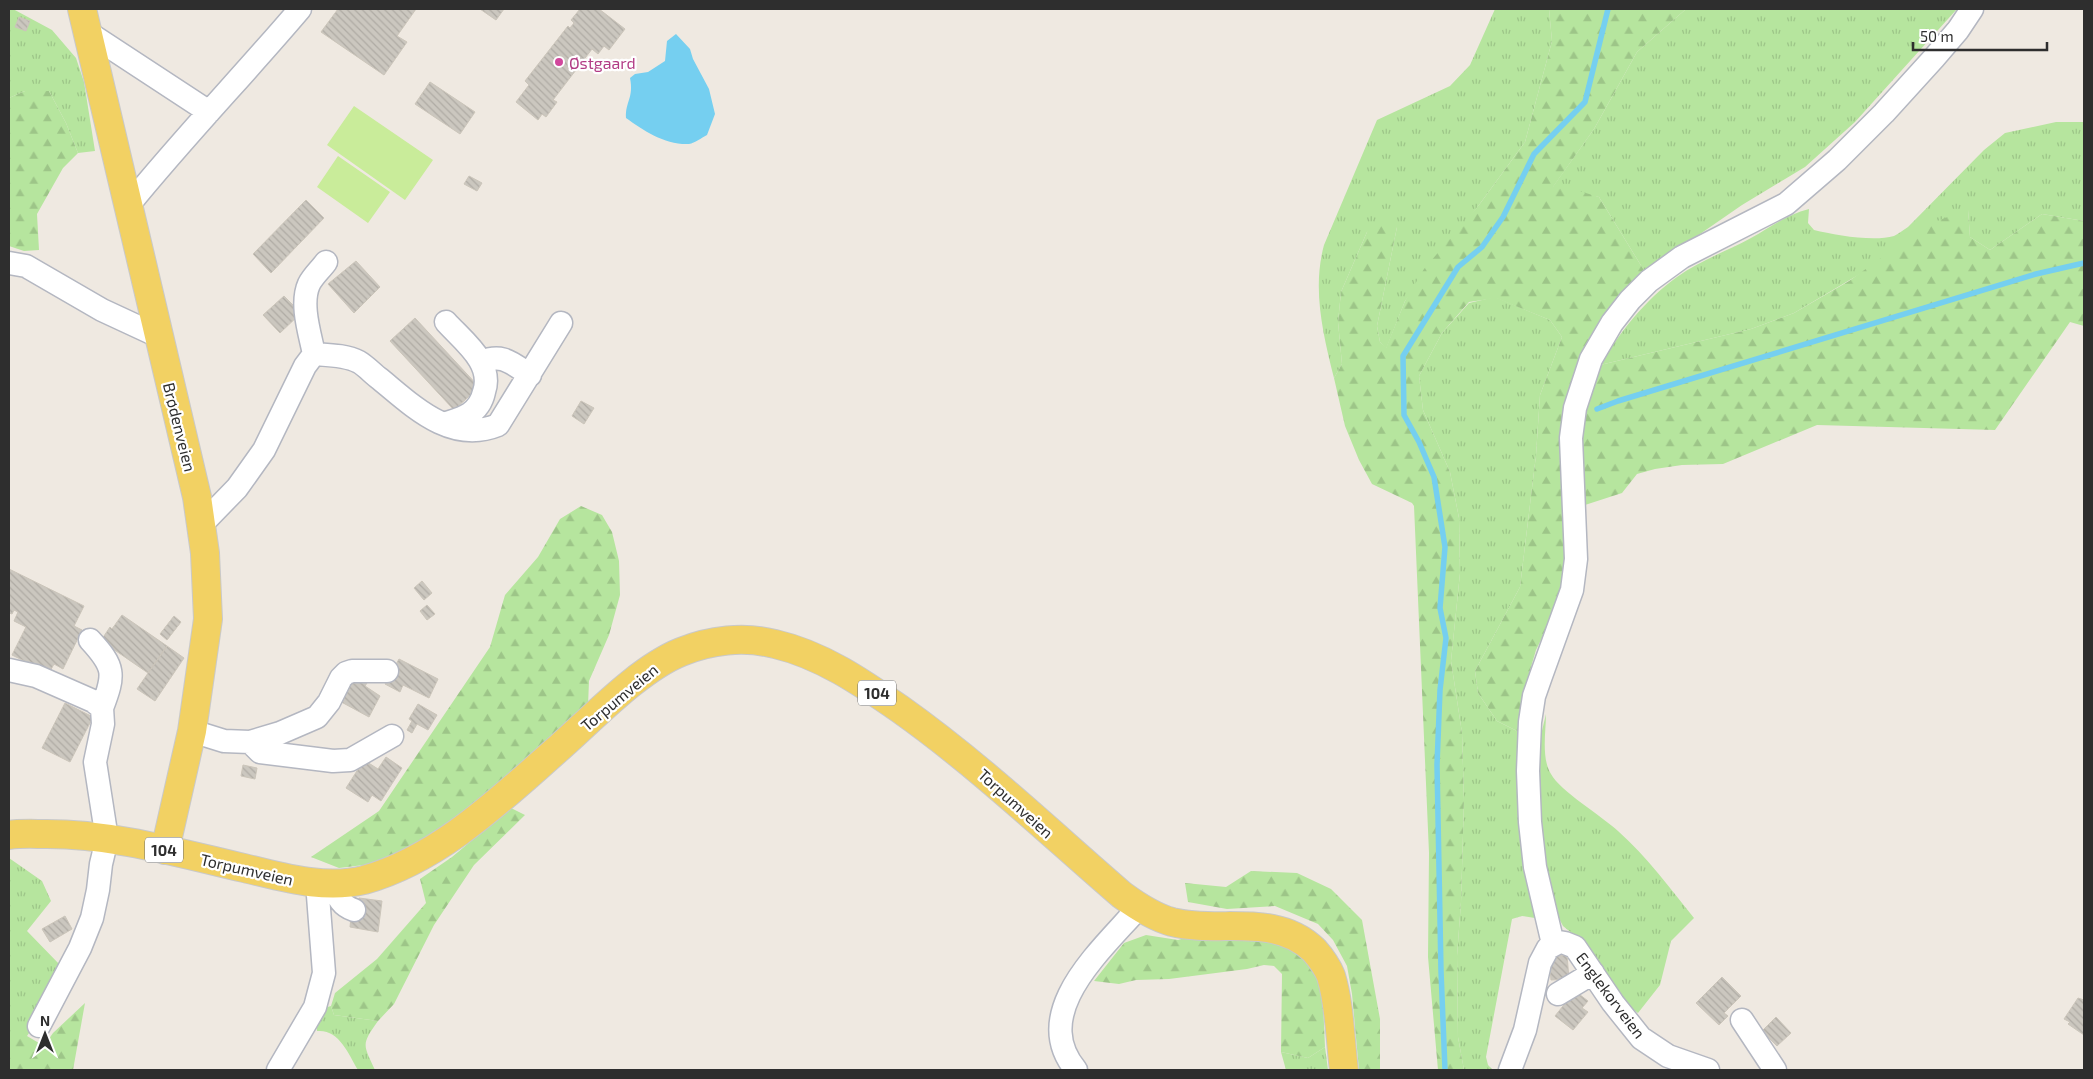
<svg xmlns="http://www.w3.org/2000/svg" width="2093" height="1079" font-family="'Exo 2',sans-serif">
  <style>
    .grass { fill: url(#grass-tufts) }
    .forest { fill: url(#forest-firs) }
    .pitch { fill: #c9ec9a }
    .water { fill: #75cff0 }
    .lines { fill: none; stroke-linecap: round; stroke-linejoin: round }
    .stream { stroke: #75cff0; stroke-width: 5.5 }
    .building { fill: url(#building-back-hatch); stroke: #cbc5ba }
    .minor-casing { stroke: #b4b7c1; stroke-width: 25 }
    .major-casing { stroke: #c9c9c9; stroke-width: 30 }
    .minor { stroke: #fff; stroke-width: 22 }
    .major { stroke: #f2d163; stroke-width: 28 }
    .hotel-dot { fill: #d1479c; stroke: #fff; stroke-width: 2 }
    .labels { text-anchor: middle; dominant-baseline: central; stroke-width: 4.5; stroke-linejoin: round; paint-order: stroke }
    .shield { fill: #fff; stroke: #6d6d6d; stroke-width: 1 }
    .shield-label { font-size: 15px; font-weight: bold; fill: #2e2e2e }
    .hotel-label { font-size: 16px; fill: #b23c85; stroke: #fff; text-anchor: start }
    .street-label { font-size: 16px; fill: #2e2e2e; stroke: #fff }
  </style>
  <defs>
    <pattern id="grass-tufts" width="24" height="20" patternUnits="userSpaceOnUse" patternTransform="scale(1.25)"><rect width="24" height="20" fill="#b6e59e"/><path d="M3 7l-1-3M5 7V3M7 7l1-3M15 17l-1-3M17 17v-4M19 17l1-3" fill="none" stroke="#9dc588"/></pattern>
    <pattern id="forest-firs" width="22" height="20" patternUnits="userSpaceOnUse" patternTransform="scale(1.25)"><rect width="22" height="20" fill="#b6e59e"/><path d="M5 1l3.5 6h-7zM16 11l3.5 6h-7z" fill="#9dc588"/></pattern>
    <pattern id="building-back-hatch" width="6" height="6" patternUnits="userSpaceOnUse" patternTransform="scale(1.25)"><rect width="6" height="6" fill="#cbc7bf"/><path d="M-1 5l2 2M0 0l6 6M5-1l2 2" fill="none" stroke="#afaba4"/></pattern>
  </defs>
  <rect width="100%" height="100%" fill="#efe9e1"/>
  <path class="grass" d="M9 9H13L52 30 76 58 84 82 95 151 78 153 66 123 49 91H25L9 98Z
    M1495 9H1549L1552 41 1525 142 1479 205 1405 301 1386 349 1380 342 1377 326 1397 227 1367 232 1341 292 1338 322 1342 364 1334 378C1323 334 1312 289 1324 245L1377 120 1450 86 1470 65Z
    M1686 9H1957L1855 122 1805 167 1742 205 1645 272 1599 197 1552 188 1594 129 1637 52Z
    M2056 122H2084V221L2042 214 1990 250 1970 237 1968 210 1794 313 1751 329 1600 365C1621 331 1644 301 1677 277 1699 261 1727 251 1751 238 1771 227 1786 215 1809 209L1808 223 1814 230C1835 235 1873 242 1894 236 1898 234 1903 230 1908 227L1984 150 2005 133Z
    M1495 297 1550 320 1562 337 1540 395 1536 455 1520 587 1475 671 1478 693 1497 721 1519 732 1525 856 1535 918 1522 916 1512 919 1486 1057 1488 1065 1493 1070H1464L1458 1037 1457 956 1461 902 1464 800 1462 733 1451 661 1460 573 1459 518 1450 472 1423 410 1419 376 1442 333 1469 303Z
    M1546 714C1546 731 1541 758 1551 774 1560 791 1602 816 1618 831 1647 857 1670 888 1694 918L1671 941 1660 985 1638 1013 1627 1005 1574 935 1563 926 1554 909 1538 818 1540 739Z
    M9 858 42 881 51 901 27 931 60 965 64 981 27 1036H9Z
    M331 1006 334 1015 378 1021C361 1045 363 1044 375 1070H358C348 1053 339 1029 317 1031L316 1020 324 1008Z
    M1325 1047 1328 1070H1286L1281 1052 1308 1058Z"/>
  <path class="forest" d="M1549 9H1686L1637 52 1594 129 1553 187H1566L1599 197 1645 272 1596 329 1579 365 1563 587 1555 612 1536 650 1526 684 1519 732 1497 721 1478 693 1475 671 1520 587 1536 455 1540 395 1562 337 1550 320 1496 298 1469 302 1442 333 1419 376 1423 410 1450 472 1459 518 1460 573 1451 661 1462 733 1464 800 1461 902 1457 956 1458 1037 1464 1070H1438L1428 957 1429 853 1414 506 1412 503 1372 484 1359 460 1345 426 1334 378 1342 364 1338 322 1341 292 1367 232 1378 222 1397 227 1377 326 1380 342 1386 348 1405 301 1424 269 1479 205 1525 142 1552 41Z
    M25 91H49L66 123 78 153 63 168 37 214 39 250 24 251 9 246V98Z
    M1968 209 1970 237 1990 250 2042 214 2084 221V326L2070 322 1995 430 1817 425 1723 464 1682 465 1655 469 1637 474 1622 493 1585 505 1581 448 1585 409 1600 365 1751 329 1794 313 1849 281 1927 225Z
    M581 506 602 515 612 532 619 561 620 595 609 635 589 681 588 706 482 800 417 845 380 863 339 868 311 857 379 811 490 647 505 595 538 557 560 519Z
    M511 808 525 815 474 865 434 925 394 1004 378 1021 334 1015 331 1006 335 993 377 959 426 903 420 879 452 857Z
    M1251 871 1297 873 1331 889 1362 920 1380 1019V1070H1359L1352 994 1347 966 1333 940 1318 924 1275 906 1227 909 1188 902 1185 883 1226 887Z
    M1240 933 1296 947 1322 979 1325 1047 1308 1058 1281 1052 1282 974 1274 966 1264 965 1247 969 1169 979 1136 980 1119 984 1094 981 1124 943 1146 935 1178 940 1198 934Z
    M85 1003 73 1070H9V1036H27L44 1046 53 1033Z"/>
  <path class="pitch" d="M354 106 433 160 405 200 327 145Z
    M338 156 390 192 368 223 317 187Z"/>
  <path class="water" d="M676 34 690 49 693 59 709 89 715 114 707 135C701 138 695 143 689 144 665 145 644 131 626 118 625 102 634 98 630 78L635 74 648 72 665 61 667 41Z"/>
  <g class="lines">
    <path class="stream" d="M1597 409 1618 401 2036 274 2084 263
      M1445 1070 1441 971 1437 765 1440 690 1446 638 1440 608 1445 547 1434 477 1419 442 1404 415 1403 356 1458 267 1482 247 1503 217 1534 154 1585 102 1608 9"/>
  </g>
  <path class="building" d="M338 9H416L397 36 407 42 384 75 321 32Z
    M480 9H504L496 20Z
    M580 9H599L625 29 609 50 604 46 598 54 592 49 553 100 557 102 546 117 542 114 538 120 516 102 529 85 525 81 568 26 570 28 574 23 571 20Z
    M19 17 30 21 26 31 15 27Z
    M430 82 475 112 460 134 415 104Z
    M469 176 482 183 477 191 464 184Z
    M306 200 324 218 271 273 253 254Z
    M356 261 380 287 354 313 328 284Z
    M284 296 301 313 280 333 263 315Z
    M415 318 479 387 454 410 390 341Z
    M581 401 594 408 584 424 572 416Z
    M9 569 84 606 74 626 82 630 63 669 54 664 49 673 12 655 26 627 14 621 18 612 14 610 12 614 9 613Z
    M422 581 432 593 424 600 414 588Z
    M427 605 435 614 427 620 420 611Z
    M122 615 167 646 148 673 103 642 102 639 110 627 112 629Z
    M174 616 181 622 167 640 160 634Z
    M167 646 184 658 155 701 137 689Z
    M399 659 438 679 429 698 403 685 400 692 385 684Z
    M347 676 357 678 367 683 365 686 380 696 369 717 334 698Z
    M65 703 93 717 70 762 42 748Z
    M418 704 437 715 428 730 417 724 412 733 407 730 412 721 409 719Z
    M386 757 402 768 381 801 372 795 368 802 346 788 364 760 378 769Z
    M243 765 257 768 255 779 241 776Z
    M359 898 382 901 378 932 350 927 351 917 356 918Z
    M65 916 72 929 50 942 42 929Z
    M1567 955 1569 979 1551 980 1549 957Z
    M1722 977 1741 996 1724 1013 1728 1016 1719 1025 1696 1003Z
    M1575 991 1588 1001 1582 1008 1588 1012 1573 1030 1555 1016Z
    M2078 998 2084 1000V1035L2068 1024 2070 1022 2064 1019Z
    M1776 1017 1791 1033 1777 1046 1762 1031Z"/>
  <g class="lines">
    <defs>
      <path id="minor" d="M87 32 209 112
        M128 206C183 138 244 75 300 9
        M9 263 26 266 102 310 158 336
        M314 354C328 355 346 355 359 362 366 366 373 374 380 379 414 407 451 444 498 425L561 323
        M481 362C503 353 511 363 530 375
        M444 424C452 421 462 419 469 414 477 409 482 401 484 392 494 363 463 341 446 322
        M202 524 237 488 264 450 305 366 314 354C310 334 300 304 309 284 313 276 321 269 326 262
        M90 640C115 667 115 674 102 708
        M9 670 36 676 93 701 102 708 103 724 95 762 107 839 101 864 98 890 92 918 80 948 39 1026
        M192 731 224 741 250 742 280 733 317 717 329 702 341 678 346 673 352 671H387
        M250 742 260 752 333 761 350 760 392 736
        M333 884C338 897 340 905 354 910
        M1553 944 1535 867 1530 822 1528 771 1530 722 1534 696 1541 676 1572 590 1576 559 1571 438 1575 408 1591 359 1612 323 1630 300 1649 281 1682 257 1786 204 1837 160 1884 113 1934 58 1958 30 1972 9
        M1558 994 1593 973
        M1742 1020 1775 1070
        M278 1070 315 1007 324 973 317 883
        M1076 1070C1028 1012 1103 949 1139 907
        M1510 1070 1525 1030 1540 963 1548 948 1559 942 1565 943 1575 947 1613 1003 1641 1038 1668 1056 1708 1070"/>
      <path id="major" d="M82 9 197 497 205 553 208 619 192 731 165 850
        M9 835C21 833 35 834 47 834 114 834 179 853 244 868 283 877 324 890 364 880 440 859 502 798 560 747 594 717 639 669 681 652 710 640 744 636 775 644 822 655 861 682 900 709 979 765 1049 832 1122 895 1137 906 1154 917 1172 922 1220 934 1275 912 1314 950 1321 958 1327 966 1331 976 1340 1005 1340 1040 1344 1070"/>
    </defs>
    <use href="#minor" class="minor-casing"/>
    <use href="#major" class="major-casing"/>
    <use href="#minor" class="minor"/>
    <use href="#major" class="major"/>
  </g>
  <circle class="hotel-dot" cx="559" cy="62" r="5"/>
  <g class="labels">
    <g class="shield">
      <rect x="858" y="680.5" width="38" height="25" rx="4"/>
      <rect x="145" y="837.5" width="38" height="25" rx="4"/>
    </g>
    <g class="shield-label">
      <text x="877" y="693">104</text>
      <text x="164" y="850">104</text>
    </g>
    <g class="hotel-label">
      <text x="569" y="62">Østgaard</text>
    </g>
    <g class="street-label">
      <text transform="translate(180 427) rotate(76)">Brødenveien</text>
      <text transform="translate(619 697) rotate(-40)">Torpumveien</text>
      <text transform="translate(1016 803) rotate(42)">Torpumveien</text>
      <text transform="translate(247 869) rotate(13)">Torpumveien</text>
      <text transform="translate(1611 995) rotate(53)">Englekorveien</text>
    </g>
  </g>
  <rect width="2093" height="1079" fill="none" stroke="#2e2e2e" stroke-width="20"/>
  <g transform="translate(45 1034)" stroke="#ffffff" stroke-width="4" paint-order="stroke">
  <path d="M0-4L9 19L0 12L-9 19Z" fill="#2e2e2e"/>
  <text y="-8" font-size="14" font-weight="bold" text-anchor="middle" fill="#2e2e2e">N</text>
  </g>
  <path d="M1913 42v8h134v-8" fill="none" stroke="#2e2e2e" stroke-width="2.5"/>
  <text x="1920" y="42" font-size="15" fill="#2e2e2e" stroke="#ffffff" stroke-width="4" paint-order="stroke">50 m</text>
</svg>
